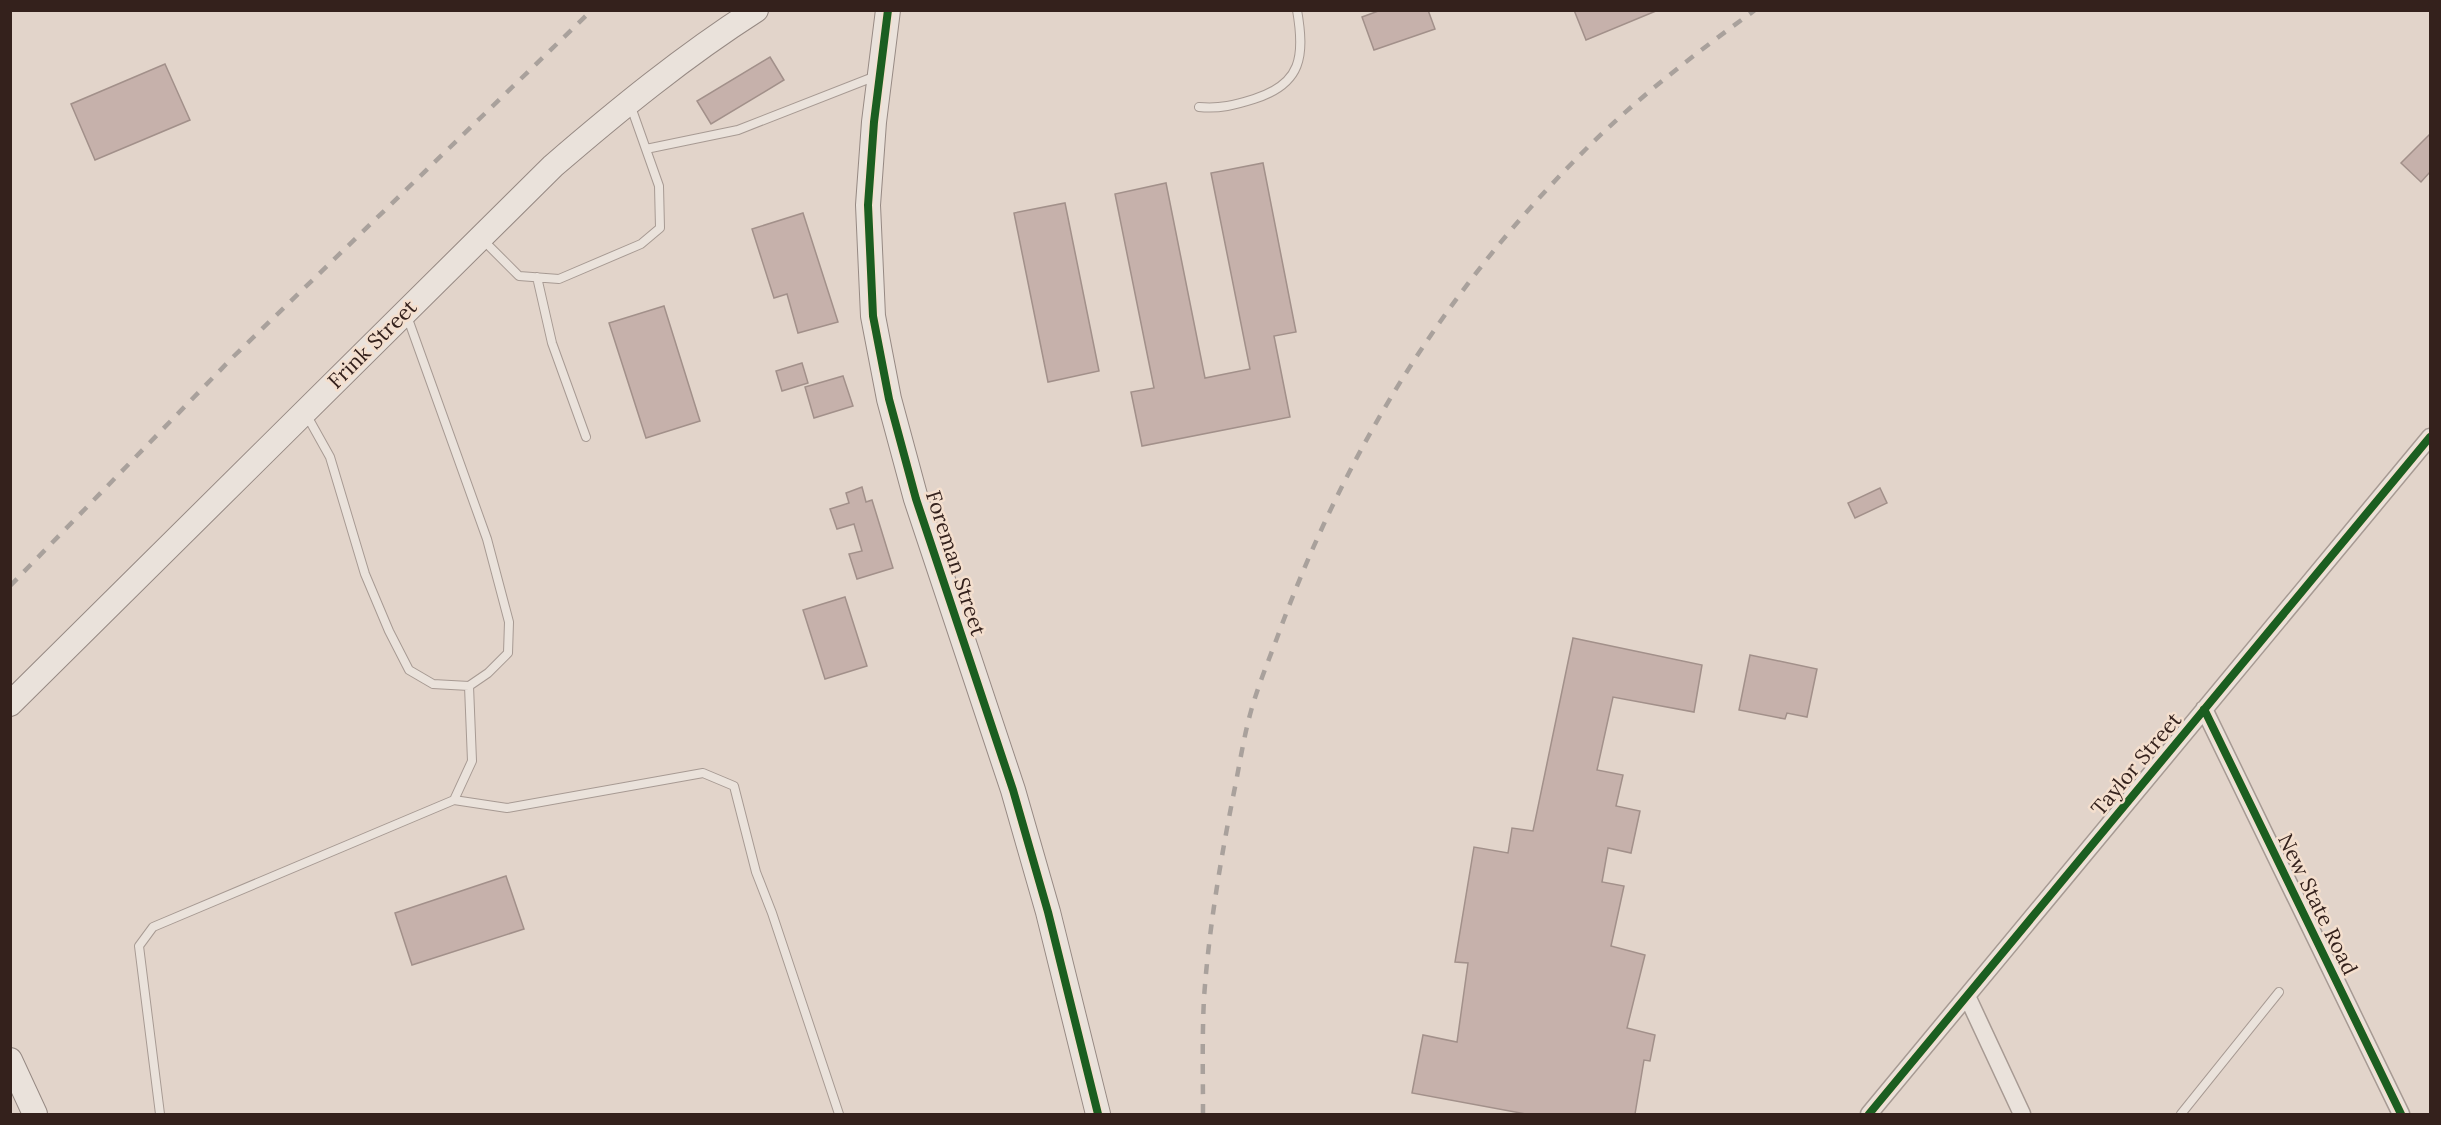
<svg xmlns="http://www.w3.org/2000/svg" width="2441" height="1125" font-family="Lora,serif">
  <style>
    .building { fill: #c6b1ab; stroke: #a2908a; stroke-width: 1.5 }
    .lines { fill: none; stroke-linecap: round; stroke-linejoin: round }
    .lane-casing { stroke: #a79a93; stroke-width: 10 }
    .street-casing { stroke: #a79a93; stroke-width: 19 }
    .secondary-casing { stroke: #968983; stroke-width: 26 }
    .lane { stroke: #eae2db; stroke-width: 8 }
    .street { stroke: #eae2db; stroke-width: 16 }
    .secondary { stroke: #eae2db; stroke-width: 24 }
    .rail { stroke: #a9a19c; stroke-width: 4.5; stroke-dasharray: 10 10; stroke-linecap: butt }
    .cycleway-casing { stroke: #f4dfce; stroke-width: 11 }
    .cycleway { stroke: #1b5e20; stroke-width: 8 }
    .labels { text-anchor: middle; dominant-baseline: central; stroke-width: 5; stroke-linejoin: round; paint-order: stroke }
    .street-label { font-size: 21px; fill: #34211c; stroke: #f4dfce }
  </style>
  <rect width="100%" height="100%" fill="#e2d4ca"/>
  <path class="building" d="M1381 10H1428L1435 29 1374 50 1362 17Z
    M1574 10H1656V11L1586 40Z
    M770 57 784 80 711 124 697 101Z
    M165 64 190 120 95 160 71 104Z
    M2430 134V172L2421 182 2401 163Z
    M1263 163 1296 332 1274 336 1290 417 1142 446 1131 392 1154 388 1115 194 1166 183 1205 378 1250 369 1211 173Z
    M1065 203 1099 371 1048 382 1014 213Z
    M803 213 838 322 798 333 787 294 774 298 752 229Z
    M664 306 700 421 646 438 609 323Z
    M802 363 808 383 782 391 776 371Z
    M843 376 853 406 814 418 805 387Z
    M862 487 866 502 872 500 893 568 857 579 849 554 862 551 854 524 837 529 830 509 849 503 846 493Z
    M1880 488 1887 503 1855 518 1848 503Z
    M845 597 867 666 825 679 803 610Z
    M1573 638 1702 665 1694 712 1613 697 1597 770 1623 775 1616 806 1640 811 1631 853 1608 848 1602 882 1624 886 1611 946 1645 955 1627 1028 1655 1035 1650 1061 1644 1060 1635 1114H1526L1412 1093 1423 1035 1457 1042 1468 963 1455 962 1474 847 1508 853 1512 828 1533 831Z
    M1750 655 1817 669 1807 717 1787 713 1785 719 1739 710Z
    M506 876 524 929 412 965 395 913Z"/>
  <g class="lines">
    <defs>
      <path id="lane" d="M1199 107C1220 109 1235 105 1254 99 1302 84 1305 56 1297 10
        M646 149 738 130 876 76
        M483 240 519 276 559 279 641 244 660 228 659 186 630 104
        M537 277 552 343 586 437
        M306 414 330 457 365 574 389 631 409 670 433 684 469 686 488 673 508 653 509 622 487 539 407 316
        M454 800 507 808 703 773 734 786 756 872 772 913 839 1114
        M160 1114 139 946 153 927 454 800 472 761 469 686
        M2181 1114 2279 992"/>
      <path id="street" d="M2204 709 2401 1114
        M1967 996 2022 1114
        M1869 1114 2430 437"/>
      <path id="secondary" d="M888 10 874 122 868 205 873 316 889 399 916 499 1013 790 1048 912 1098 1114
        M10 704 553 166C618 110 684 56 756 10
        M10 1060 35 1114"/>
    </defs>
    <use href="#lane" class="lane-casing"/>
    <use href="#street" class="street-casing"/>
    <use href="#secondary" class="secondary-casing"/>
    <use href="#lane" class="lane"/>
    <use href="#street" class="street"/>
    <use href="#secondary" class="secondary"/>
    <path class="rail" d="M10 586 234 356 592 10
      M1203 1114C1203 1076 1202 1037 1204 998 1209 927 1221 857 1235 787 1240 762 1244 736 1251 711 1258 686 1268 662 1277 638 1344 453 1445 289 1585 150 1636 99 1696 53 1755 10"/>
    <defs>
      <path id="cycleway" d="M888 10 874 122 868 205 873 316 889 399 916 499 1013 790 1048 912 1098 1114
        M2204 709 2401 1114
        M1869 1114 2430 437"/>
    </defs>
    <use href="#cycleway" class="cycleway-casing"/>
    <use href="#cycleway" class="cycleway"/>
  </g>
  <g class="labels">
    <g class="street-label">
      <text transform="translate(372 344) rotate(-45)">Frink Street</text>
      <text transform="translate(956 563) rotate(72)">Foreman Street</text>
      <text transform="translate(2136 764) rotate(-50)">Taylor Street</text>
      <text transform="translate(2318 904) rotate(64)">New State Road</text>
    </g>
  </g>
  <rect width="2441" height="1125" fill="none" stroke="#34211c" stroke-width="24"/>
</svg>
